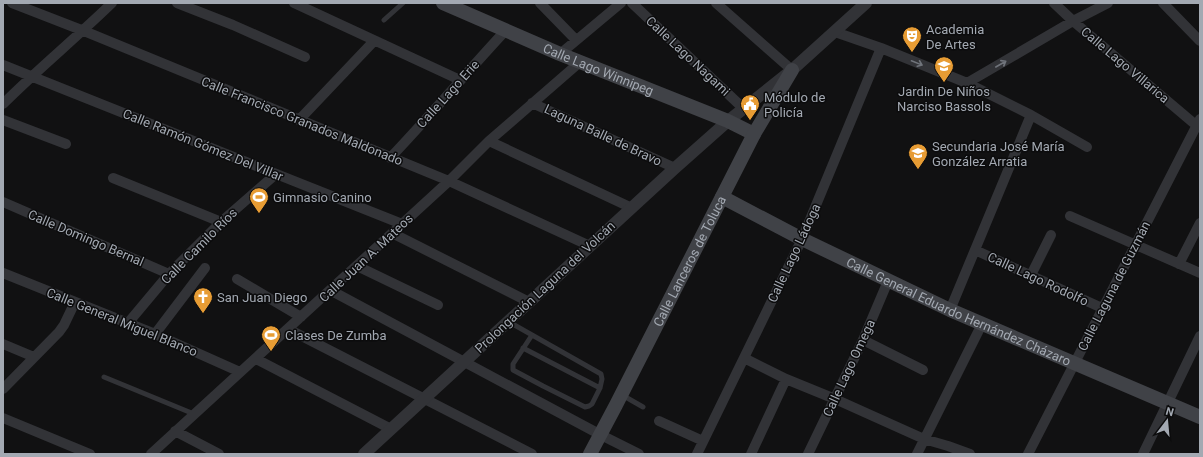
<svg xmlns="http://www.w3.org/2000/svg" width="1203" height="457" font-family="Roboto,sans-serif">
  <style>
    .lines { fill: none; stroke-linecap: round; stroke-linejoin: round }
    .service { stroke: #323337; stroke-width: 5 }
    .minor { stroke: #323337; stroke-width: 10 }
    .tertiary { stroke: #323337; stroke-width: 12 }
    .secondary { stroke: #404247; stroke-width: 14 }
    .oneway { stroke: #70747b }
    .labels { text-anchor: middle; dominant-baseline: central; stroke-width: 3; stroke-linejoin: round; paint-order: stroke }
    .poi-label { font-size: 13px; fill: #a3a9b2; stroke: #0c0c0d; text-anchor: start }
    .street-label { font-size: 13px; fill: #a3a9b2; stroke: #0c0c0d }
  </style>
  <rect width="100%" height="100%" fill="#111112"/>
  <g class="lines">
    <path class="service" d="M384 20 403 3
      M509 322 601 374 602 379 600 388 592 404 589 406 585 407 543 386 513 370V364L532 335
      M523 348 600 388
      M104 377 194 414
      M622 395 643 407"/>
    <path class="minor" d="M12 3 84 31 449 181 590 246
      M177 3 233 25 305 57
      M294 3 460 80
      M540 3 576 40
      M632 3 744 109
      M716 3 792 70
      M1054 3 1073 21 1197 126 1200 127
      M1163 3 1200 41
      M835 32 881 48 967 83 1031 115 1087 147
      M560 54 621 3
      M3 65 402 224
      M967 83 1073 21 1108 3
      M532 103 675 168
      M3 104C38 69 76 38 112 3
      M3 120 66 144
      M299 120 374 41
      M489 141 632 208
      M390 158C430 116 467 72 506 30
      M113 178 221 222
      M3 202 169 274
      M1070 216 1200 273
      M392 233 529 302
      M975 250 1102 308
      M1179 264 1200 223
      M357 266 438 305
      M3 273 155 334 240 372
      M1031 275 1051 235
      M237 279 301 317
      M330 290 601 435 639 454
      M950 310 1031 115
      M128 323 169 274 221 222 276 174
      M288 329 532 454
      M155 334 205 268
      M863 340 923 370
      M3 344 34 357
      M744 358 786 379 835 399 924 439 948 446 970 454
      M256 359 391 429
      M3 389 59 332 64 325 75 302
      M3 418 90 454
      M659 421 703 441
      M175 431 219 454
      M151 454 449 181 489 141 580 62
      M697 454 802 239 881 48
      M751 454 786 379
      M808 454 863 340 888 281
      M917 454 982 324
      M1028 454 1200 119
      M1143 454 1200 336"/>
    <path class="tertiary" d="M364 454 675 168 728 121 792 70 866 3"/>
    <g class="secondary">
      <path id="s1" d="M443 3 560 54 728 121 754 134"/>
      <path id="s2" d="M722 197 802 239 950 310 1200 417"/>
      <path id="s3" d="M590 454 616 405 754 134 792 70"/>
    </g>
  </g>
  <defs><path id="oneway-shaft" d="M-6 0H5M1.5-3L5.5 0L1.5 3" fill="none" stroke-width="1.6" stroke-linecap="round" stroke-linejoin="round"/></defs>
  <g class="oneway">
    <use href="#oneway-shaft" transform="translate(917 63) rotate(22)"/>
    <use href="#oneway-shaft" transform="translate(1001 64) rotate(-30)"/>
  </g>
  <defs>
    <symbol id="theatre-pin" viewBox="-11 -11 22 30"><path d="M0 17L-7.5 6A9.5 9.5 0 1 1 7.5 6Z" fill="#e79c34" stroke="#0c0c0d"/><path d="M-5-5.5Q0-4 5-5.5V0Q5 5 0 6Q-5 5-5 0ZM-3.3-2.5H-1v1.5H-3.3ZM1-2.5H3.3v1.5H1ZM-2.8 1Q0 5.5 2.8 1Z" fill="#fff"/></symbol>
    <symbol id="school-pin" viewBox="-11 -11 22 30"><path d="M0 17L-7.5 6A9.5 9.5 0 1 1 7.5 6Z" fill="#e79c34" stroke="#0c0c0d"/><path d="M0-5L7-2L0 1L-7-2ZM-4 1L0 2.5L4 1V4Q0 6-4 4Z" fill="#fff"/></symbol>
    <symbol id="civic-pin" viewBox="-11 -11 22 30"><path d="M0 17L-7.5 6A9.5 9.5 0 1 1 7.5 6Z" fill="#e79c34" stroke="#0c0c0d"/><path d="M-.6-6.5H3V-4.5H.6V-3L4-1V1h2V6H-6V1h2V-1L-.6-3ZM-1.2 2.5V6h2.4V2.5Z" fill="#fff"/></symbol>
    <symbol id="stadium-pin" viewBox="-11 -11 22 30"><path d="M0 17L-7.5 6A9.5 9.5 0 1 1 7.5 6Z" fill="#e79c34" stroke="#0c0c0d"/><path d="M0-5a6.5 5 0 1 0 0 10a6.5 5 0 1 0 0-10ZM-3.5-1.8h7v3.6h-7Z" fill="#fff"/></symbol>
    <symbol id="church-pin" viewBox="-11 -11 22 30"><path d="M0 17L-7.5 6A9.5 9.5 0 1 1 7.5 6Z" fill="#e79c34" stroke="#0c0c0d"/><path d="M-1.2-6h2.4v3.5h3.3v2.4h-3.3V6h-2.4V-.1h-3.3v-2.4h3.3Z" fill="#fff"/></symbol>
  </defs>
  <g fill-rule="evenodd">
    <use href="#theatre-pin" x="901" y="25" width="22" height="30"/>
    <use href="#school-pin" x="933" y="55" width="22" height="30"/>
    <use href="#civic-pin" x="739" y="93" width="22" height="30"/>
    <use href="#school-pin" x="907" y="142" width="22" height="30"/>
    <use href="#stadium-pin" x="248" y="186" width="22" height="30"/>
    <use href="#church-pin" x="192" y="286" width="22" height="30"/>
    <use href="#stadium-pin" x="260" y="324" width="22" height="30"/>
  </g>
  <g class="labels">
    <g class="poi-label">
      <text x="926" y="29">Academia<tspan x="926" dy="15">De Artes</tspan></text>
      <text x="944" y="91" text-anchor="middle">Jardin De Niños<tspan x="944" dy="15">Narciso Bassols</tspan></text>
      <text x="764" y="97">Módulo de<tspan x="764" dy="15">Policía</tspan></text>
      <text x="932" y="146">Secundaria José María<tspan x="932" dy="15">González Arratia</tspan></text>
      <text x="273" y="197">Gimnasio Canino</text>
      <text x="217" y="297">San Juan Diego</text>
      <text x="285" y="335">Clases De Zumba</text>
    </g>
    <g class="street-label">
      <text transform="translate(688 56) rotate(43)">Calle Lago Nagami</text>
      <text transform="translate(1125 65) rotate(40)">Calle Lago Villarica</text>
      <text stroke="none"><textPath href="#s1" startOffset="169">Calle Lago Winnipeg</textPath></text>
      <text transform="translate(448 94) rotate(-48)">Calle Lago Erie</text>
      <text transform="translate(302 121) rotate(22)">Calle Francisco Granados Maldonado</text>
      <text transform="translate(603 135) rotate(25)">Laguna Balle de Bravo</text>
      <text transform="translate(203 145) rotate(22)">Calle Ramón Gómez Del Villar</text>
      <text transform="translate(86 238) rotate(23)">Calle Domingo Bernal</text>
      <text transform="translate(199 246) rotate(-45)">Calle Camilo Ríos</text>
      <text transform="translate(794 253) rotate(-65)">Calle Lago Ládoga</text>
      <text transform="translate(366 258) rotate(-43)">Calle Juan A. Mateos</text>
      <text stroke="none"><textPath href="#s3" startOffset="217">Calle Lanceros de Toluca</textPath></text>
      <text transform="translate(1038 279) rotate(25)">Calle Lago Rodolfo</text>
      <text transform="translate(1114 286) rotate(-63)">Calle Laguna de Guzmán</text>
      <text transform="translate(545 287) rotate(-43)">Prolongación Laguna del Volcán</text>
      <text stroke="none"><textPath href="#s2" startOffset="263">Calle General Eduardo Hernández Cházaro</textPath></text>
      <text transform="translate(122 322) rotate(22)">Calle General Miguel Blanco</text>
      <text transform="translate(849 368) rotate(-65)">Calle Lago Omega</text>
    </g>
  </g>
  <rect width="1203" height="457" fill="none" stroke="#a3a9b2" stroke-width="8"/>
  <g transform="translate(1167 421) rotate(16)" stroke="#0c0c0d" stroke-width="3" paint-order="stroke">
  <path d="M0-3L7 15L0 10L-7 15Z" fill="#a3a9b2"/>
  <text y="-6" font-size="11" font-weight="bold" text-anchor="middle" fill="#a3a9b2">N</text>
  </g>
</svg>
